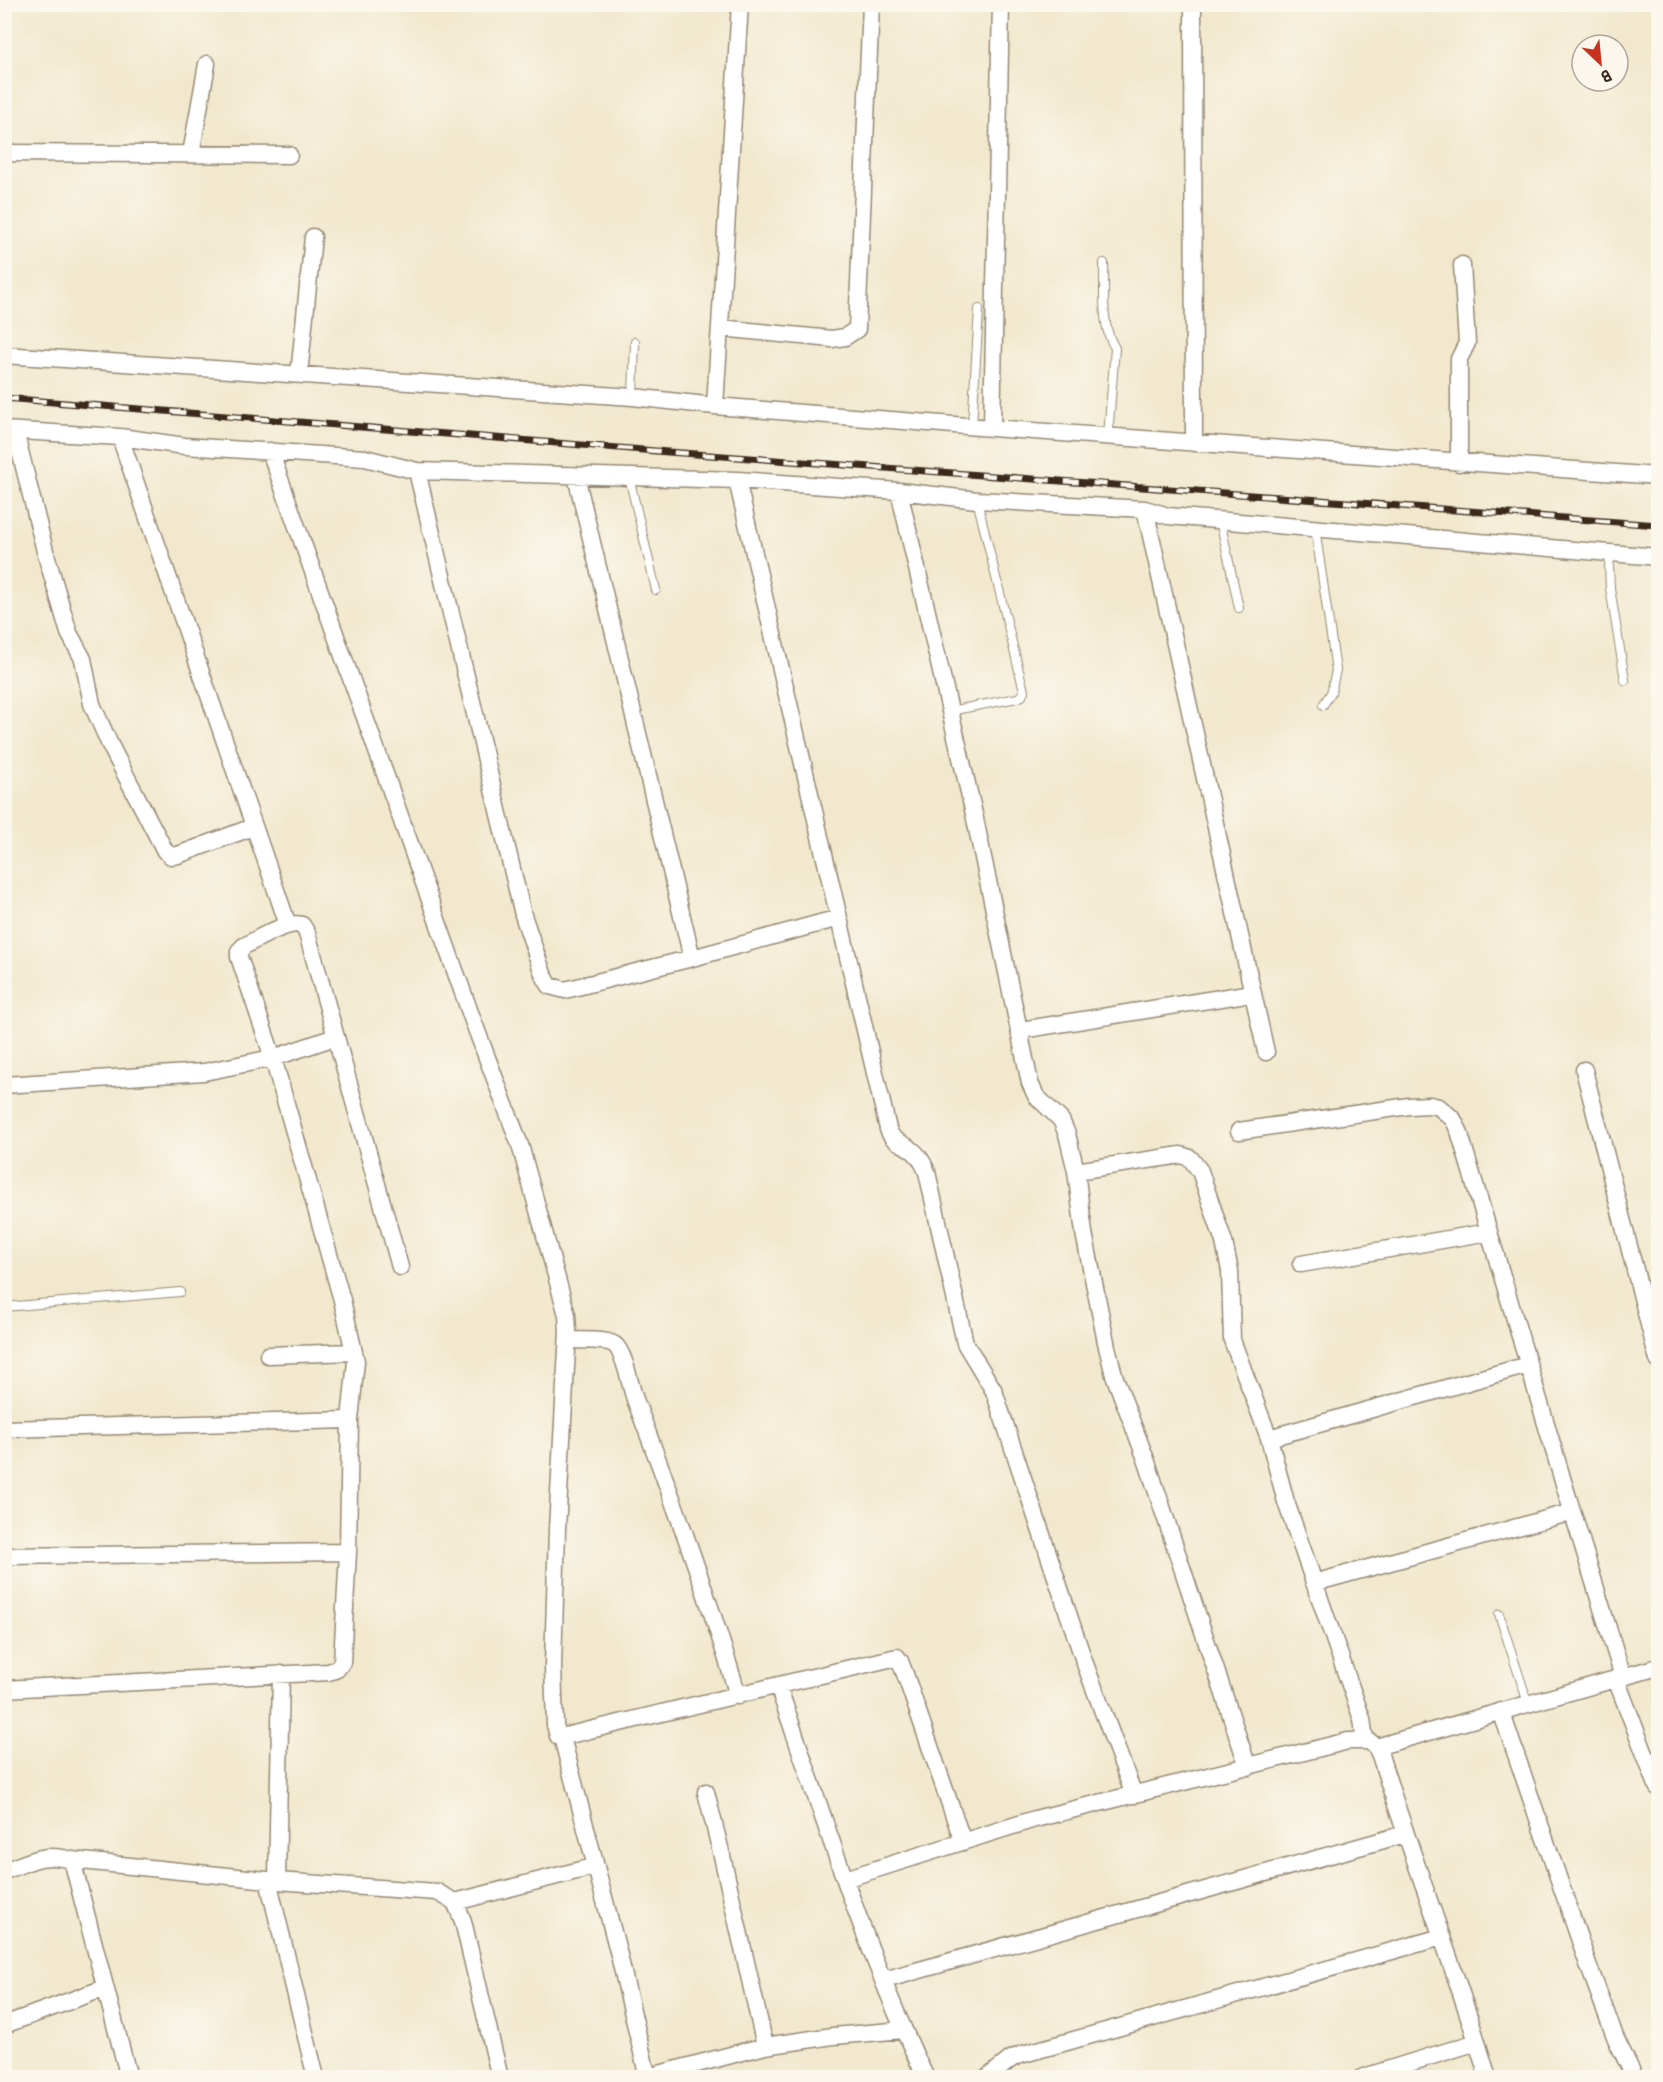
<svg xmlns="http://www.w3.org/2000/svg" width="1663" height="2082" font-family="Pangolin,sans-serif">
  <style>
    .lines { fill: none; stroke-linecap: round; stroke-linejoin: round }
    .service-casing { stroke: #968976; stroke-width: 10 }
    .minor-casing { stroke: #968976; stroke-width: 19 }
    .service { stroke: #fff; stroke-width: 8 }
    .minor { stroke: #fff; stroke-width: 16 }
    .rail-casing { stroke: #3b2a1e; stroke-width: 7 }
    .rail { stroke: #fbf7ec; stroke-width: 4.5; stroke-dasharray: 14; stroke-linecap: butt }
  </style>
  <rect width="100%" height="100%" fill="#fbf7ec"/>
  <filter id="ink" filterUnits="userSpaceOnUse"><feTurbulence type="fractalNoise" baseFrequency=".0167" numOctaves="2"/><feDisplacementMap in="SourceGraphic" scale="12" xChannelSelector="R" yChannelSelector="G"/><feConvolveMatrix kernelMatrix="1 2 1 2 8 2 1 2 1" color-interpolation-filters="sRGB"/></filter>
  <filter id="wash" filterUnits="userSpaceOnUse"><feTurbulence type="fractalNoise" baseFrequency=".008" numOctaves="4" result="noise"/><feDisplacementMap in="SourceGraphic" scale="24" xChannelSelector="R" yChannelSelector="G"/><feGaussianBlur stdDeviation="1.35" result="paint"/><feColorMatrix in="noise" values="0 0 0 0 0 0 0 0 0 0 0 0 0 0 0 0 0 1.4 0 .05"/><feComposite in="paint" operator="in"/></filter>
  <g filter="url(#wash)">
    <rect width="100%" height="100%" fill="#f1e8cd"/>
  </g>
  <g filter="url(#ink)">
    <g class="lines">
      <defs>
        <path id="service" d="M1104 263C1105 290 1100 325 1115 348L1108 436
          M633 397 635 342
          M972 426 979 309
          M629 477 656 590
          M1220 520 1239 608
          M1315 528 1336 670 1331 693 1323 705
          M1611 553 1609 565 1610 588 1625 680
          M950 711 1017 698 1022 696 1024 691 977 500
          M4 1307 180 1292
          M1499 1614 1528 1703"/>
        <path id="minor" d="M1193 4 1194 443
          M4 153 289 155
          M191 154 207 64
          M720 328 832 339 845 337 857 329 871 4
          M4 355 633 397 715 406 992 428 1658 476
          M299 375 313 237
          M715 406 740 4
          M992 428 1001 4
          M4 430 120 437 185 446 365 458 417 471 737 480 899 491 977 500 1145 509 1168 516 1658 557
          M15 431 45 551 69 633 83 659 92 704 110 745 165 851 171 856 178 855 253 827
          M120 437 288 925
          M270 451 472 1018 520 1145 567 1315 568 1331 557 1529 553 1667 555 1725 558 1736 563 1740
          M1459 463V359L1467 343 1462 265
          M417 471 523 915 543 974 550 986 565 990 692 958 839 918
          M576 476 692 958
          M737 480 888 1129C892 1141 899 1141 909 1148 918 1153 923 1162 927 1172L965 1343 994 1391 1084 1661 1134 1795
          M899 491 974 814 1030 1083 1036 1096 1061 1120 1067 1134 1076 1171 1084 1233 1107 1347 1114 1375 1147 1462 1248 1767
          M1145 509 1266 1052
          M1021 1030 1252 993
          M1584 1070 1658 1360
          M4 1085 204 1072 273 1058 335 1037
          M1239 1131 1409 1106 1430 1105 1439 1107 1453 1119 1459 1131 1563 1481 1623 1677
          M1076 1171 1181 1155 1190 1158 1200 1171 1224 1242 1230 1271 1232 1340 1269 1438 1286 1502 1362 1719 1364 1733 1363 1741
          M1301 1264 1489 1232
          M568 1340C580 1341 609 1338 616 1346 626 1357 630 1387 636 1402 673 1499 709 1597 738 1696
          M268 1355 354 1352
          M4 1429 350 1420
          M1269 1438 1528 1365
          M4 1556 348 1552
          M1314 1583 1572 1512
          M1616 1679 1658 1788
          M778 1686C824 1817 865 1952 926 2078
          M4 1689 329 1672 337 1669 342 1662 348 1552 350 1420 356 1361 342 1300 273 1058 239 957V951L244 946C258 939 287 920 302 925L307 933 400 1267
          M1501 1711 1589 1967 1616 2039 1635 2078
          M1376 1747 1658 1667
          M706 1792 722 1856 765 2046
          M72 1860 129 2078
          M4 1871C32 1861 42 1852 72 1860L277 1881 437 1892 455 1902 463 1921 500 2078
          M845 1879 1035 1819 1348 1741H1369L1376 1747 1380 1755C1410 1852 1447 1946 1477 2042L1361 2078
          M268 1880 316 2078
          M277 1881 281 1674
          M455 1902 596 1866
          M884 1980 1405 1834
          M4 2025 105 1988
          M1477 2042 1488 2078
          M644 2078 765 2046 833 2036 904 2030
          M648 2078 618 1951 563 1741 565 1736 897 1657 900 1661 906 1677 963 1842
          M987 2078 1011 2059 1020 2055 1442 1937"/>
      </defs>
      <use href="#service" class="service-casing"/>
      <use href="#minor" class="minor-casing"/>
      <use href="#service" class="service"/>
      <use href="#minor" class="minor"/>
      <defs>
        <path id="rail" d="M4 398 668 452 1658 525"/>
      </defs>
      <use href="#rail" class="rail-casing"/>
      <use href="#rail" class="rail"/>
    </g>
  </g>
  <rect width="1663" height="2082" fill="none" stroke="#fbf7ec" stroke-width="24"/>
  <g transform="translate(1600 63) rotate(154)"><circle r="28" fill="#fbf7ec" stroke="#aea59a" stroke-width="1.5"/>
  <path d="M0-4.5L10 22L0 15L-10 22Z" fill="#c8321e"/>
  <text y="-9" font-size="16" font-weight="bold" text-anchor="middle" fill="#3b2a1e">B</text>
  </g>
</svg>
